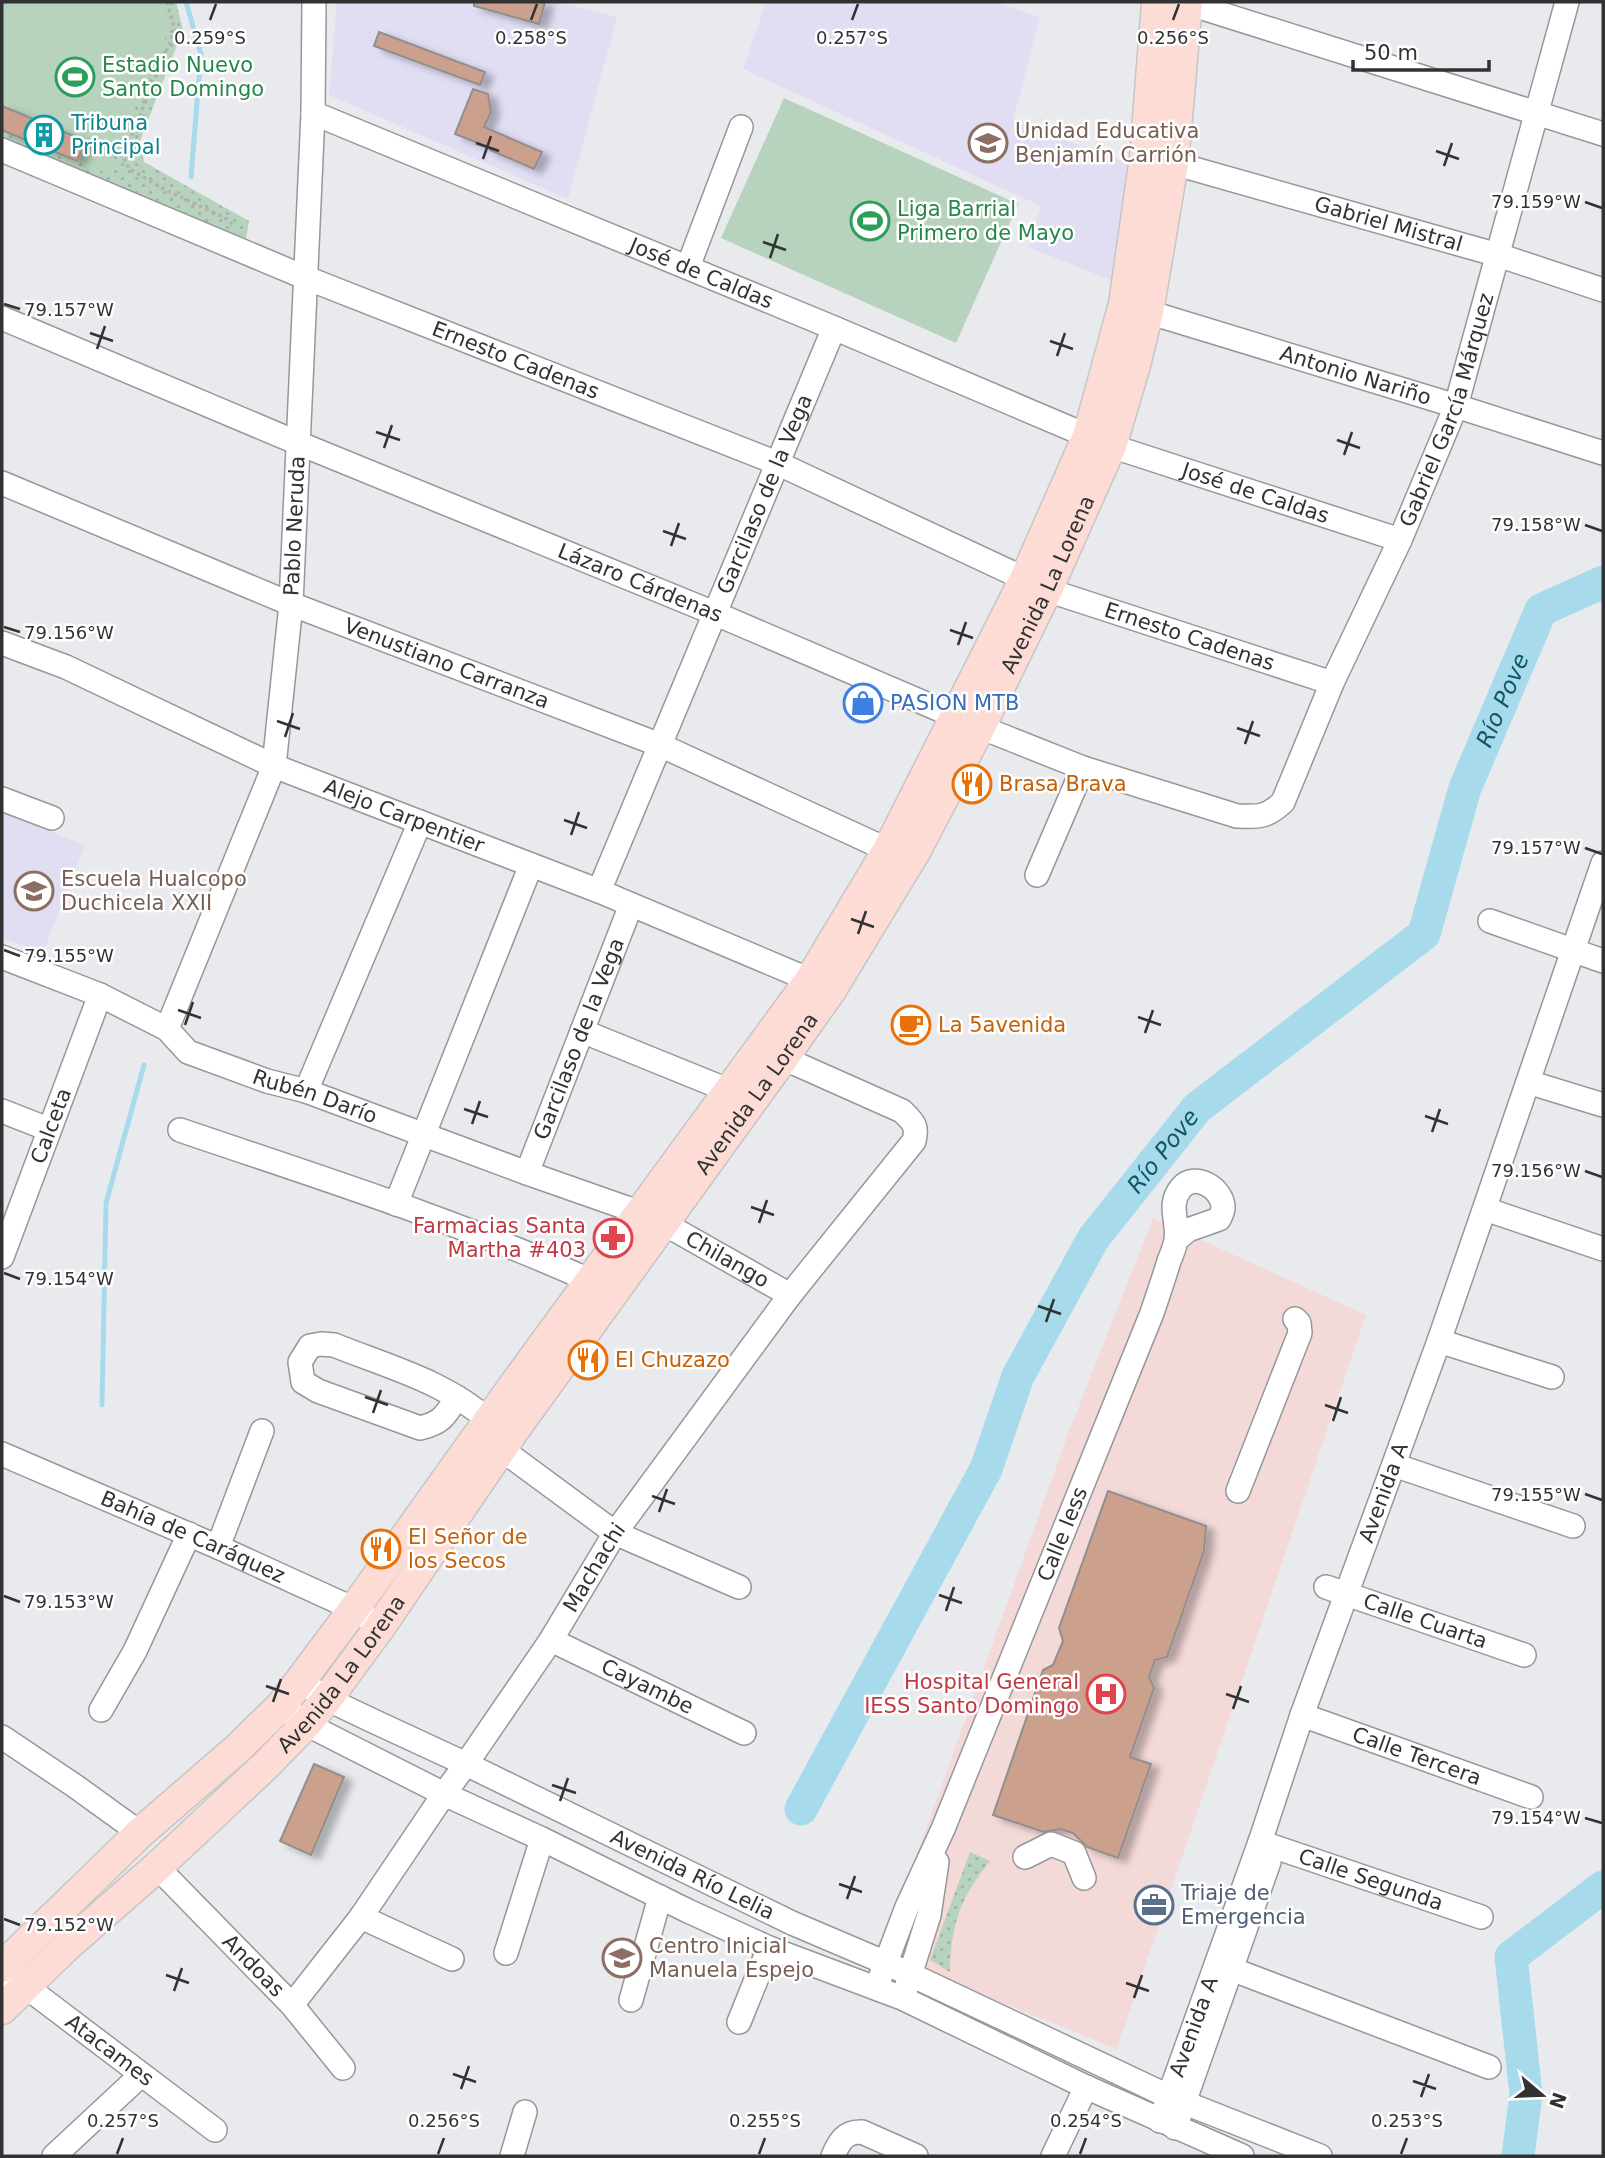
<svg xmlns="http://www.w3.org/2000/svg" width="1605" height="2158" font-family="'DejaVu Sans',sans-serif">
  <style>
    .education { fill: #e1ddf3 }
    .medical { fill: #f4d9d9 }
    .grass { fill: url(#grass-dots) }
    .garden { fill: #b7d2bd }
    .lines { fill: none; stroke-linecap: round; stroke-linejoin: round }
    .stream { stroke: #a7dbeb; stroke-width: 5 }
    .river { stroke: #a7dbeb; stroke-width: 33 }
    .building { fill: #cba08d; stroke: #928e8d; stroke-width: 2; filter: url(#shadow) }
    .minor-casing { stroke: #96979a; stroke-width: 26 }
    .major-casing { stroke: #c5c6c6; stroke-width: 33 }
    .path { stroke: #b1b2b5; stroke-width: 3.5; stroke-dasharray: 3.5 3.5; stroke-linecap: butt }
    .minor { stroke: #fff; stroke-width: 23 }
    .major { stroke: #fddcd6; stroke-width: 30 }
    .ticks { fill: none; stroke: #313233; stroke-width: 2.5 }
    .labels { text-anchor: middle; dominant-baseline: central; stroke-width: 5; stroke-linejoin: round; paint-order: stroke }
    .leisure-label { font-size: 21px; fill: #27864d; stroke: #fff; text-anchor: start }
    .culture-label { font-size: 21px; fill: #0d838f; stroke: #fff; text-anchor: start }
    .education-label { font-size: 21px; fill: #785e54; stroke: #fff; text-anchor: start }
    .street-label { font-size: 21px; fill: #313233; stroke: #fff }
    .shop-label { font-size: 21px; fill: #366cbe; stroke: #fff; text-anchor: start }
    .food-label { font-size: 21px; fill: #c56008; stroke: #fff; text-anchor: start }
    .health-label { font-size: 21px; fill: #be3a42; stroke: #fff; text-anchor: end }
    .service-label { font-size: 21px; fill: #4e5e75; stroke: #fff; text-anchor: start }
    .water-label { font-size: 23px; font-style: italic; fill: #115767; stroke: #fff }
    .ticks-label { font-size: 18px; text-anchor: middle; fill: #313233; stroke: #fff; stroke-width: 5; stroke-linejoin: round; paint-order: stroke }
  </style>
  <defs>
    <pattern id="grass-dots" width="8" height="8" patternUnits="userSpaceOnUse" patternTransform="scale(1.75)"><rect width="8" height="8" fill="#b7d2bd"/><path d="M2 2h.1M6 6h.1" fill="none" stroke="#9eb5a3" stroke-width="1.8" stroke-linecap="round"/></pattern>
    <filter id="shadow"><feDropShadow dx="8" dy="4.5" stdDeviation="3.5" flood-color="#0004"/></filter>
  </defs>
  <rect width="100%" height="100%" fill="#e9eaee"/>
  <path class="education" d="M337 2H556L617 17 568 199 329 95Z
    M766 2H995L1040 17 1013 121 1133 165 1123 285 1028 247 1041 206 743 69Z
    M2 813 85 845 43 953 2 938Z"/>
  <path class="medical" d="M1153 1218 1366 1315 1117 2049 881 1954 1068 1434Z"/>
  <path class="grass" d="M2 2H176L183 30 140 141 144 162 249 221 244 251 2 150Z
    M970 1852 990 1861C960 1898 951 1924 950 1972L930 1960Z"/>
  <path class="garden" d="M2 2H163L171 25 107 173 2 130Z
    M784 98 1018 204 956 343 721 238Z"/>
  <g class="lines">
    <path class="stream" d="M186 2 201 54 191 177
      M102 1405 106 1203 144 1065"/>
    <g class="river">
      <path id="s1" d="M801 1809 986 1469 1018 1376 1093 1239 1197 1108 1424 934 1465 788 1541 610 1603 582"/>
      <path d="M1518 2156 1526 2094 1511 1957 1603 1887"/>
    </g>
  </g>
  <path class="building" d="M474 2H545L539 24 474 6Z
    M379 32 485 72 480 85 374 46Z
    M473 89 488 94 491 112 484 127 542 152 534 169 490 150 491 148 455 134Z
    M2 106 86 141 77 161 2 130Z
    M1108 1491 1206 1526 1204 1551 1167 1657 1155 1660 1149 1677 1154 1688 1130 1757 1151 1764 1118 1858 1087 1847 1073 1833 1060 1829 1044 1832 993 1815 1043 1670 1053 1665 1063 1641 1059 1628Z
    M314 1764 344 1777 311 1855 280 1841Z"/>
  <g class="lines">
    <defs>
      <g id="minor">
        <path d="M1187 3 1603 134"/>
        <path id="s2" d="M313 113 834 328 1088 436"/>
        <path id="s3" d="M2 150 304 277 777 463 1025 579"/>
        <path id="s4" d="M1173 163 1498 255 1603 290"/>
        <path d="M688 267 741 127"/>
        <path id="s5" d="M1148 312 1456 406 1603 453"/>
        <path id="s6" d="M2 318 298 443 714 613 980 727 1083 768 1237 816C1259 817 1267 817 1283 802L1332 683 1400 540 1456 406 1567 2"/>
        <path id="s7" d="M1111 446 1400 540"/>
        <path id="s8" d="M2 483 291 604 660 745 888 850"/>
        <path id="s9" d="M1047 590 1332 683"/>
        <path id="s10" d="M2 643 66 667 274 766 599 891 810 980"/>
        <path d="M2 799 52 818"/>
        <path d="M1037 875 1083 768"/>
        <path id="s11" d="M599 891 834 328"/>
        <path d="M1490 921 1603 961"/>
        <path id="s12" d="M2 957 100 995 167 1029 188 1052 267 1081 306 1091 527 1173 641 1213"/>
        <path id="s13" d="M167 1029 274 766 291 604 313 113 314 2"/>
        <path d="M582 1031 730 1091"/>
        <path d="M1528 1082 1603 1105"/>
        <path d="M306 1091 420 822"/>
        <path d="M2 1111 48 1129"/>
        <path d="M180 1130C318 1177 458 1221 591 1281"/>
        <path id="s14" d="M527 1173 631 905"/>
        <path d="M396 1204 531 865"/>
        <path d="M1485 1209 1603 1249"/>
        <path id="s15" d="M663 1223 790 1295"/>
        <path id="s16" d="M2 1257 100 995"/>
        <path d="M1439 1341 1552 1377"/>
        <path d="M457 1397C446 1415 442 1423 420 1428L318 1391 303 1382 300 1362 310 1346 321 1344 334 1345C386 1366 447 1382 489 1421"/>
        <path d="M501 1449 615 1533 739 1587"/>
        <path id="s17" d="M2 1454 218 1547 354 1609 366 1617"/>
        <path d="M1394 1465 1573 1526"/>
        <path d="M1238 1491 1300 1333 1299 1323 1295 1319"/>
        <path d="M218 1547 262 1431"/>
        <path id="s18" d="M1326 1587 1524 1655"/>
        <path id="s19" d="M551 1640 744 1733"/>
        <path id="s20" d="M300 1681 327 1699 371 1720 466 1764 792 1923 886 1963 1170 2097 1320 2156"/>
        <path d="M101 1710 135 1651 189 1534"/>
        <path d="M294 1715 306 1724 444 1794 542 1839 688 1911 769 1948 902 1998 1086 2087 1242 2156"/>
        <path id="s21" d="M1302 1715 1531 1797"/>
        <path d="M2 1737 75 1786 140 1833"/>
        <path id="s22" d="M1260 1842 1481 1917"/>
        <path d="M1025 1857 1051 1844 1074 1853 1084 1878"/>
        <path id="s23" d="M157 1867 292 2005 343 2068"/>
        <path d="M361 1917 452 1959"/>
        <path d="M506 1953 542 1839"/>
        <path d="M1218 1964 1489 2067"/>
        <path id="s24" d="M2 1977 25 1986 215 2130"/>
        <path id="s25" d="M880 1978 907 1907 943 1829 1152 1313C1158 1295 1164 1278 1169 1261 1172 1254 1175 1247 1176 1240 1179 1222 1167 1205 1181 1188 1195 1171 1224 1189 1223 1209 1223 1210 1220 1218 1219 1219L1188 1230 1177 1239"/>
        <path d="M906 1988 929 1915 937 1862"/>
        <path d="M631 2000 660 1897"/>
        <path id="s26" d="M292 2005 361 1917 444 1794 466 1764 551 1640 615 1533 790 1295 914 1141C918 1125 913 1122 902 1111L783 1058"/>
        <path d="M739 2022 769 1948"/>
        <path id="s27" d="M1160 2121 1260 1842 1302 1715 1439 1341 1603 863"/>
        <path d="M1175 2128 1269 1862"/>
        <path d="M54 2156 141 2075"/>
        <path d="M512 2156 525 2112"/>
        <path d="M833 2156C839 2142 845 2131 862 2132L916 2156"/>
        <path d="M1053 2156 1086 2087"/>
      </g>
      <g id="major">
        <path d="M2 1967 140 1833 237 1749 282 1705 354 1609 517 1381 810 980 888 850 1025 579 1088 436 1124 304 1145 157 1157 2"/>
        <path id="s28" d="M2 2009 69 1944 157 1867 265 1766 306 1724 327 1699 380 1627 514 1430 783 1058 831 990 916 850 980 727 1047 590 1111 446 1135 365 1148 312 1173 163 1187 2"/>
      </g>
    </defs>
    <use href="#minor" class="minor-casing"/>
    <use href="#major" class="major-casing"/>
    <path class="path" d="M167 2 175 30 123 156 129 169 166 190 227 219 233 225"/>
    <use href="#minor" class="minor"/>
    <use href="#major" class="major"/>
  </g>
  <path class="ticks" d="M210 20 216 4M531 20 537 4M852 20 858 4M1173 20 1179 4M476 143 499 151M1436 151 1459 159M483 159 491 136M1444 166 1452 143M1585 202 1602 208M763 242 786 250M770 258 778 234M4 304 20 309M90 333 113 341M1050 341 1073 349M97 349 105 326M1057 356 1065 333M376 432 400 440M1337 440 1360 448M384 448 392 425M1344 455 1352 432M1585 525 1602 531M663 531 686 539M671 546 679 523M4 627 20 632M950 630 973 638M958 645 966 622M277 721 300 729M1237 728 1260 736M285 737 293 713M1245 744 1253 721M564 820 587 828M571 835 579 812M1585 848 1602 854M851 919 874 927M858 934 866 911M4 950 20 956M178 1010 201 1018M1138 1017 1161 1025M185 1025 193 1002M1145 1033 1153 1010M464 1109 488 1117M1425 1116 1448 1124M472 1124 480 1101M1432 1132 1440 1109M1585 1171 1602 1177M751 1207 774 1215M759 1223 767 1200M4 1273 20 1279M1038 1306 1061 1314M1046 1322 1054 1299M365 1397 388 1405M1325 1405 1348 1413M373 1413 381 1390M1333 1421 1341 1397M1585 1494 1602 1500M652 1496 675 1504M659 1512 667 1489M939 1595 962 1603M4 1596 20 1602M946 1611 954 1587M266 1686 289 1694M1226 1694 1249 1702M273 1702 281 1679M1233 1709 1241 1686M552 1785 576 1793M560 1801 568 1778M1585 1818 1602 1823M839 1884 862 1892M847 1899 855 1876M4 1919 20 1925M166 1975 189 1983M1126 1983 1149 1991M174 1991 182 1968M1134 1998 1142 1975M453 2074 476 2082M1413 2081 1436 2089M461 2089 469 2066M1421 2097 1429 2074M117 2154 123 2138M438 2154 444 2138M759 2154 765 2138M1080 2154 1086 2138M1401 2154 1407 2138"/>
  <defs>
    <symbol id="stadium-ring" viewBox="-11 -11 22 22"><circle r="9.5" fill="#fff" stroke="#2e9e5b" stroke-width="1.5"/><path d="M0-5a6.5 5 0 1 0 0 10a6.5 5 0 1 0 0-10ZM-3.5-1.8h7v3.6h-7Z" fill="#2e9e5b"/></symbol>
    <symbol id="building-ring" viewBox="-11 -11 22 22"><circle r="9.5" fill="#fff" stroke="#0f9aa8" stroke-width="1.5"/><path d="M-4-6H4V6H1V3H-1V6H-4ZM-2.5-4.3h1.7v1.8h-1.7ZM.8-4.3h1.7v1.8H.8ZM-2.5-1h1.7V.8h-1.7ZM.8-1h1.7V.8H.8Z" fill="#0f9aa8"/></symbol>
    <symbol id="school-ring" viewBox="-11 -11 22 22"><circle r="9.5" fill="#fff" stroke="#8d6e63" stroke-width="1.5"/><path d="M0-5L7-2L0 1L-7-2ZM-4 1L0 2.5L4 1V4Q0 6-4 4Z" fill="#8d6e63"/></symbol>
    <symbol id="shop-ring" viewBox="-11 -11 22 22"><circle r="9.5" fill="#fff" stroke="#3f7fe0" stroke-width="1.5"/><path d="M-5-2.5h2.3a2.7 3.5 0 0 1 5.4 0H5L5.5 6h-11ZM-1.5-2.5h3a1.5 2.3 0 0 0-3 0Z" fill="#3f7fe0"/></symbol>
    <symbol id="restaurant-ring" viewBox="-11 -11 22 22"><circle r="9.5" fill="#fff" stroke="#e8710a" stroke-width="1.5"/><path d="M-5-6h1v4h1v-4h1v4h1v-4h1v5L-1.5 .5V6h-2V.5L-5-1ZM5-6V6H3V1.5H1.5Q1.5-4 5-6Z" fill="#e8710a"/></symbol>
    <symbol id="cafe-ring" viewBox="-11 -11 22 22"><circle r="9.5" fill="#fff" stroke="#e8710a" stroke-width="1.5"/><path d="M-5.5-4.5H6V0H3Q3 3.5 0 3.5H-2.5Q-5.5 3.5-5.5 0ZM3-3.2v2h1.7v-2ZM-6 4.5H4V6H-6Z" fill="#e8710a"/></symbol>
    <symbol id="pharmacy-ring" viewBox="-11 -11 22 22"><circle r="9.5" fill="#fff" stroke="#e0444e" stroke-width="1.5"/><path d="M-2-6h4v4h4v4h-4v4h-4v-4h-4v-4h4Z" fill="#e0444e"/></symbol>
    <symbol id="hospital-ring" viewBox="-11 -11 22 22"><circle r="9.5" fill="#fff" stroke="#e0444e" stroke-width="1.5"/><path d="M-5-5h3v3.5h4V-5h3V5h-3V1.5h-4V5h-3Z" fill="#e0444e"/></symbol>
    <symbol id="office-ring" viewBox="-11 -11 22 22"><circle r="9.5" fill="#fff" stroke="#5c6f8a" stroke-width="1.5"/><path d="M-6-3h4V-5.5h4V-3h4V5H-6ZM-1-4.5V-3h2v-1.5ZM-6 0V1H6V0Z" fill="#5c6f8a"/></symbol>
  </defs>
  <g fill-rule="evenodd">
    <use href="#stadium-ring" x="53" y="55" width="44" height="44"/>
    <use href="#building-ring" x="22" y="113" width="44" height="44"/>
    <use href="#school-ring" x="966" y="121" width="44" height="44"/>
    <use href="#stadium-ring" x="848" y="199" width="44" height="44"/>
    <use href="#shop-ring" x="841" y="681" width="44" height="44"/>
    <use href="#restaurant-ring" x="950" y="762" width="44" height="44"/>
    <use href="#school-ring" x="12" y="869" width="44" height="44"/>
    <use href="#cafe-ring" x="889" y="1003" width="44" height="44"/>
    <use href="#pharmacy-ring" x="591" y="1216" width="44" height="44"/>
    <use href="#restaurant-ring" x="566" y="1338" width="44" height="44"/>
    <use href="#restaurant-ring" x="359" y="1527" width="44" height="44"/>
    <use href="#hospital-ring" x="1084" y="1672" width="44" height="44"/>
    <use href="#office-ring" x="1132" y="1883" width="44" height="44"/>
    <use href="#school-ring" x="600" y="1936" width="44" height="44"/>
  </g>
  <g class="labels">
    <g class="leisure-label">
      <text x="102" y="65">Estadio Nuevo<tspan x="102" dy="24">Santo Domingo</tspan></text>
      <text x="897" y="209">Liga Barrial<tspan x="897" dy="24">Primero de Mayo</tspan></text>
    </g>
    <g class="culture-label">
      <text x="71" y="123">Tribuna<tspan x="71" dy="24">Principal</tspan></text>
    </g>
    <g class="education-label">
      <text x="1015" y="131">Unidad Educativa<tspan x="1015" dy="24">Benjamín Carrión</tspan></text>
      <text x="61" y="879">Escuela Hualcopo<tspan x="61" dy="24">Duchicela XXII</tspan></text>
      <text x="649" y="1946">Centro Inicial<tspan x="649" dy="24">Manuela Espejo</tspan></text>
    </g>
    <g class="street-label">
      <text stroke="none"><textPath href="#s4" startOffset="224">Gabriel Mistral</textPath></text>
      <text stroke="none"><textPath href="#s2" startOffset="420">José de Caldas</textPath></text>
      <text stroke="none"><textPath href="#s3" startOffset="555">Ernesto Cadenas</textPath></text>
      <text stroke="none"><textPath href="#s5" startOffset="217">Antonio Nariño</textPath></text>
      <text stroke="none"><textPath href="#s6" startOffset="1808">Gabriel García Márquez</textPath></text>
      <text stroke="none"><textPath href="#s11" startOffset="430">Garcilaso de la Vega</textPath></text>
      <text stroke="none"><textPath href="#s7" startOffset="152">José de Caldas</textPath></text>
      <text stroke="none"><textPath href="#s13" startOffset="525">Pablo Neruda</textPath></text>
      <text stroke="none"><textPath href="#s6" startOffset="691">Lázaro Cárdenas</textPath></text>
      <text stroke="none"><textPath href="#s28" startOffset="1780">Avenida La Lorena</textPath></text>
      <text stroke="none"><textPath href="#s9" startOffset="150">Ernesto Cadenas</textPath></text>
      <text stroke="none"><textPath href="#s8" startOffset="480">Venustiano Carranza</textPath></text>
      <text stroke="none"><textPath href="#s10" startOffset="438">Alejo Carpentier</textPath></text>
      <text stroke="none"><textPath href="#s14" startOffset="144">Garcilaso de la Vega</textPath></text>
      <text stroke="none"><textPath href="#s28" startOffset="1192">Avenida La Lorena</textPath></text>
      <text stroke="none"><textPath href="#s12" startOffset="346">Rubén Darío</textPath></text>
      <text stroke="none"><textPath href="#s16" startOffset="140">Calceta</textPath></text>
      <text stroke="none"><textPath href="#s15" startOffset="74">Chilango</textPath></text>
      <text stroke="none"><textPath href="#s27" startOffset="667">Avenida A</textPath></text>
      <text stroke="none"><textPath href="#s25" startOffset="480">Calle Iess</textPath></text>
      <text stroke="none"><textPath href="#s17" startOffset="208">Bahía de Caráquez</textPath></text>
      <text stroke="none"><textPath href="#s26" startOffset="532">Machachi</textPath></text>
      <text stroke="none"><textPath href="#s18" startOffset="105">Calle Cuarta</textPath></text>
      <text stroke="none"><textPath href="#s28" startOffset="478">Avenida La Lorena</textPath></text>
      <text stroke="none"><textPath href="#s19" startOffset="107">Cayambe</textPath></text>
      <text stroke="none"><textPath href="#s21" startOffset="122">Calle Tercera</textPath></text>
      <text stroke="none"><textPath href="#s20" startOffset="438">Avenida Río Lelia</textPath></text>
      <text stroke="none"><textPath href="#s22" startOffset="117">Calle Segunda</textPath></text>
      <text stroke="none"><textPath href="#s23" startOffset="138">Andoas</textPath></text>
      <text stroke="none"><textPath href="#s27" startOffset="100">Avenida A</textPath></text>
      <text stroke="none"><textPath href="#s24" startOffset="131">Atacames</textPath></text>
    </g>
    <g class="shop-label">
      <text x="890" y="703">PASION MTB</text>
    </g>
    <g class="food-label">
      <text x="999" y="784">Brasa Brava</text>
      <text x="938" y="1025">La 5avenida</text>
      <text x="615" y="1360">El Chuzazo</text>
      <text x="408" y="1537">El Señor de<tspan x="408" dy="24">los Secos</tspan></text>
    </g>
    <g class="health-label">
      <text x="586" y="1226">Farmacias Santa<tspan x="586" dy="24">Martha #403</tspan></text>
      <text x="1079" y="1682">Hospital General<tspan x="1079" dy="24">IESS Santo Domingo</tspan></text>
    </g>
    <g class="service-label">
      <text x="1181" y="1893">Triaje de<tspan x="1181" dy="24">Emergencia</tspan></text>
    </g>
    <g class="water-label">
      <text stroke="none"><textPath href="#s1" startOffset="1342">Río Pove</textPath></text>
      <text stroke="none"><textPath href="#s1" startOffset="754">Río Pove</textPath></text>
    </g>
  </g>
  <g class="ticks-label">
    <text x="210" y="44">0.259°S</text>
    <text x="531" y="44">0.258°S</text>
    <text x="852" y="44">0.257°S</text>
    <text x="1173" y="44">0.256°S</text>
    <text x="1536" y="208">79.159°W</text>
    <text x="69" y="316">79.157°W</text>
    <text x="1536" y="531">79.158°W</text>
    <text x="69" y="639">79.156°W</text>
    <text x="1536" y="854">79.157°W</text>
    <text x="69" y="962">79.155°W</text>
    <text x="1536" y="1177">79.156°W</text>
    <text x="69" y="1285">79.154°W</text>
    <text x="1536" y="1501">79.155°W</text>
    <text x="69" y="1608">79.153°W</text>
    <text x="1536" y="1824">79.154°W</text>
    <text x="69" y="1931">79.152°W</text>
    <text x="123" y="2127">0.257°S</text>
    <text x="444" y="2127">0.256°S</text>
    <text x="765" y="2127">0.255°S</text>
    <text x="1086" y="2127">0.254°S</text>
    <text x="1407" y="2127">0.253°S</text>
  </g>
  <rect width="1605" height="2158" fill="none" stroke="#313233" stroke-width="7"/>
  <g transform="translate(1542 2095) rotate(109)" stroke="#ffffff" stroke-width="5" paint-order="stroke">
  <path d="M0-5L12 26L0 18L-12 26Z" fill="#313233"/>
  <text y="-10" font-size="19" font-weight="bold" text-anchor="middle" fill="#313233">N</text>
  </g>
  <path d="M1353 60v10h136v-10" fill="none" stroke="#313233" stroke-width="3.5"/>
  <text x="1364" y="60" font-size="21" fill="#313233" stroke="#ffffff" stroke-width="5" paint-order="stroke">50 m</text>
</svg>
